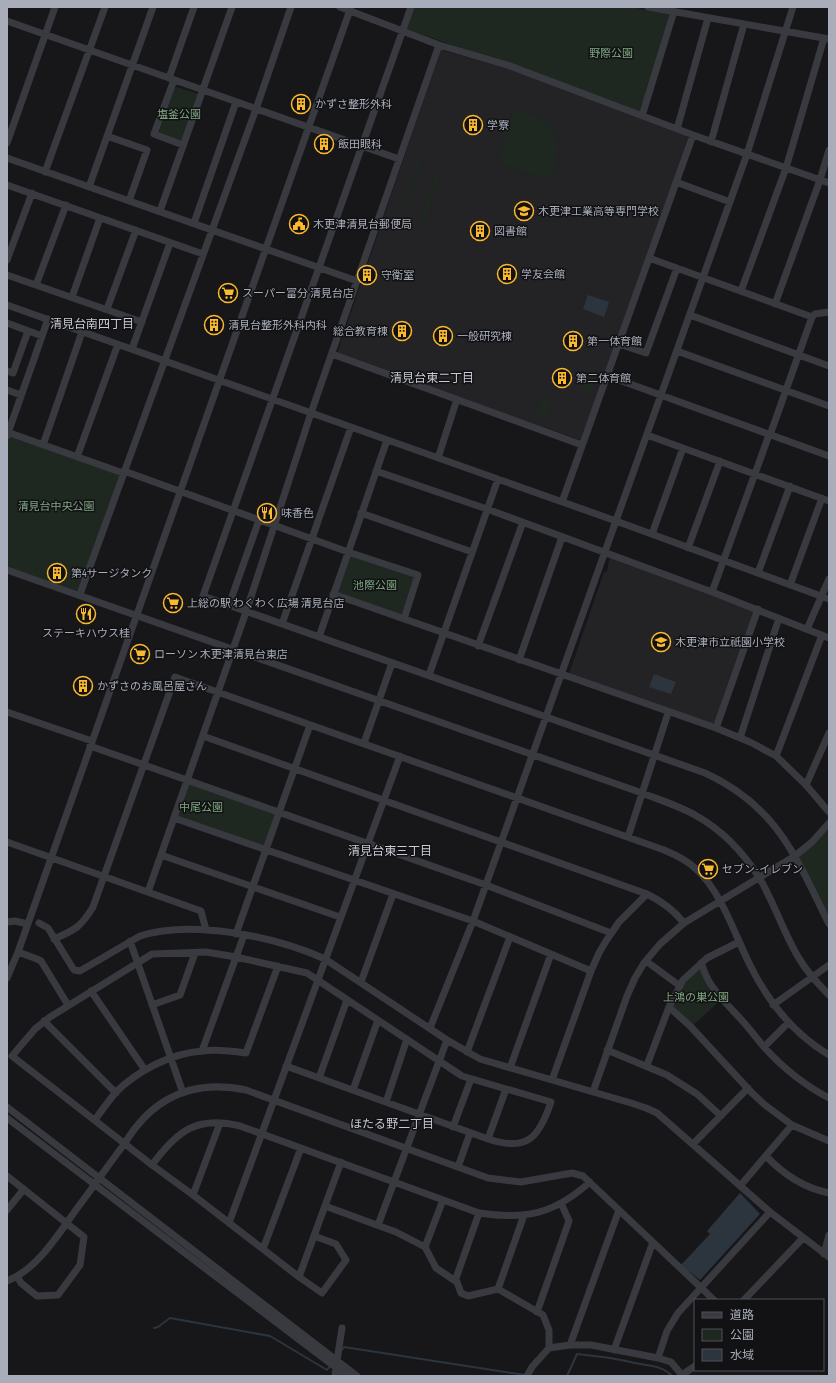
<svg xmlns="http://www.w3.org/2000/svg" width="836" height="1383" font-family="'Sofia Sans Condensed','Noto Sans JP',sans-serif">
  <style>
    .built { fill: #232326 }
    .green { fill: #1e2720 }
    .water { fill: #2c353e }
    .lines { fill: none; stroke-linecap: round; stroke-linejoin: round }
    .stream { stroke: #2c353e; stroke-width: 2 }
    .minor { stroke: #393a40; stroke-width: 7 }
    .labels { text-anchor: middle; dominant-baseline: central; stroke-width: 3; stroke-linejoin: round; paint-order: stroke }
    .park-label { font-size: 11px; fill: #7ea581; stroke: #121214 }
    .poi-label { font-size: 11px; fill: #a8adb9; stroke: #121214; text-anchor: start }
    .neighbourhood-label { font-size: 12px; fill: #c9ccd5; stroke: #121214 }
  </style>
  <rect width="100%" height="100%" fill="#171719"/>
  <path class="built" d="M441 50 509 69 688 137 637 290 607 371 580 440 337 353Z
    M611 558 753 611V614L715 722 711 724 569 674 570 671 604 572H607L609 560Z"/>
  <path class="green" d="M414 7H631L669 14 641 112 407 29Z
    M177 87 199 94 181 141 159 132 174 88Z
    M514 109C522 112 531 114 539 117 563 129 559 158 551 179L505 166 500 156Z
    M417 160 421 161 405 208 402 207Z
    M438 169 442 170 425 222 421 221Z
    M588 371 597 374 589 395 580 391Z
    M542 396 551 399 544 420 535 416Z
    M10 436 120 475 78 591 7 567V443Z
    M348 552 418 575 404 619 333 594Z
    M187 780 279 813 266 850 174 818Z
    M829 823V922L795 856Z
    M701 963 722 999 691 1027 669 1007 679 989Z"/>
  <path class="water" d="M588 295 609 302 604 317 583 309Z
    M654 674 676 682 671 694 649 687Z
    M740 1193 760 1214 700 1280 681 1265 710 1234 707 1231Z"/>
  <g class="lines">
    <path class="stream" d="M154 1328 158 1327 170 1318 270 1336 327 1370 330 1366
      M341 1351 344 1347 525 1375
      M567 1376 577 1354C597 1356 615 1358 635 1363 648 1366 662 1365 672 1376"/>
    <path class="minor" d="M411 7 203 596 705 773C777 806 796 857 829 924
      M648 7 829 39
      M7 21 399 159
      M439 45 510 66 693 135 829 183
      M169 78 194 7
      M174 80 154 134 183 145
      M642 116 674 11
      M677 129 708 18
      M107 136 147 150 129 201
      M711 142 744 24
      M7 143 55 7
      M7 158 357 281
      M45 172 105 7
      M676 182 730 202
      M7 185 203 254
      M89 187 153 7
      M160 211 232 7
      M194 223 236 102
      M649 258 812 317
      M7 260 32 193
      M7 275 142 322
      M36 285 66 205
      M741 291 786 168 824 38
      M72 297 100 218
      M775 304 820 180 829 150
      M7 305 616 521 829 599
      M107 309 136 230
      M690 315 829 366
      M7 323 42 336
      M619 344 646 353 677 268
      M132 349 170 243
      M677 351 829 406
      M332 354 582 445
      M7 371 13 373 28 331
      M608 376 829 456
      M7 390 21 395
      M7 432 123 473
      M647 435 829 501
      M770 435 812 317 815 314 829 312
      M7 436 48 319
      M43 445 82 332
      M77 457 118 344
      M438 458 457 399
      M124 471 348 552 418 575 404 619
      M376 471 487 509 712 592 829 638
      M562 502 693 135
      M361 513 472 552
      M652 534 683 448
      M688 548 720 461
      M7 570 642 793C660 800 679 806 695 815 722 830 744 853 760 879 775 904 784 935 800 960 808 973 818 984 829 995
      M758 573 790 486
      M790 585 822 498
      M712 592 769 435
      M80 594 256 109 291 7
      M333 594 716 728 750 742 776 756 806 785 829 812
      M229 605 259 520
      M282 624 351 427
      M807 629 829 579
      M319 637 387 440
      M478 646 523 522
      M519 660 562 537
      M429 675 498 479
      M7 712 92 741
      M716 728 758 609
      M203 736 647 894C661 901 674 910 684 923
      M740 738 779 618
      M364 743 392 663
      M90 746 486 885 611 933
      M776 756 822 635
      M806 785 829 733
      M174 818 473 921 591 971
      M628 837 668 713
      M7 842 201 911 206 930
      M161 855 340 917
      M148 892 246 612 311 413 439 45 340 7
      M7 922 15 921 28 924
      M39 923 48 928 74 970 80 971 140 936C192 919 277 937 325 959L447 1040 480 1059 631 1103 646 1108 657 1113 770 1212 829 1257
      M236 934 310 725
      M54 939C75 930 81 927 93 907L175 677 664 850C676 855 687 860 696 869 722 892 735 936 751 967 769 1003 794 1034 829 1055
      M130 941 183 1093
      M18 952 37 959 41 961 68 1005
      M646 961 680 986
      M701 963C704 970 706 977 710 983 720 999 734 1011 746 1025 752 1032 758 1040 764 1047 783 1068 804 1085 829 1098
      M7 978 18 952 351 7
      M361 982 393 894
      M91 991 145 1070
      M152 1005 180 995 195 953
      M773 1005 829 965
      M669 1007 691 1027 752 1093 765 1105 792 1125 829 1141
      M44 1021 116 1093
      M430 1028 473 921 747 154 793 7
      M764 1047 788 1023
      M607 1050 667 1075 697 1094 721 1116
      M202 1051 244 935
      M467 1052 510 937
      M647 1065 669 1007 683 980 707 958 739 942
      M286 1066 488 1139C527 1152 539 1138 551 1102L462 1076 307 973 236 957 206 952 152 954 50 1017 35 1029 12 1056 152 1165 193 1195 299 1277 322 1293 346 1260 336 1244 314 1236
      M510 1068 551 954
      M319 1078 347 1000
      M552 1080 591 971 599 953 606 941 619 922 647 894
      M353 1090 378 1020
      M593 1092 627 996 635 978 644 963 660 944 684 923 795 856 812 842 829 823
      M386 1102 407 1039
      M7 1107 357 1376
      M7 1118 347 1376
      M95 1120C101 1111 108 1102 115 1093 137 1071 171 1053 203 1051 217 1049 232 1051 246 1053L278 966
      M453 1127 471 1079
      M488 1139 506 1089
      M693 1144 748 1088
      M766 1156C783 1174 804 1188 829 1193
      M152 1165C177 1131 197 1115 240 1126L479 1213C526 1220 554 1214 590 1182
      M458 1167 470 1133
      M7 1176 84 1237 80 1265 58 1295 37 1296 21 1283 17 1276
      M740 1186 792 1125
      M193 1195 220 1123
      M325 1206 396 1232 425 1247 436 1268 457 1282 461 1293 468 1296 498 1289 543 1315 549 1330V1348L532 1367 527 1376
      M7 1210 24 1189
      M229 1223 400 756
      M378 1225 447 1040
      M425 1247 443 1200
      M263 1249 301 1148
      M824 1254 829 1235
      M299 1277 341 1162
      M7 1281C38 1269 59 1233 78 1207 94 1186 109 1164 125 1143 153 1097 193 1079 246 1090L488 1178 521 1182 572 1173 583 1176 714 1300
      M455 1281 479 1213
      M498 1289 524 1215
      M744 1300 803 1238
      M537 1312 569 1221 561 1203
      M570 1345 619 1210
      M549 1348 570 1345H591L658 1358 671 1362 682 1375 695 1366
      M614 1350 653 1242
      M658 1358 667 1331 678 1313 770 1212
      M337 1361 342 1328
      M335 1376 336 1368"/>
  </g>
  <defs>
    <symbol id="building-ring" viewBox="-11 -11 22 22"><circle r="9.5" fill="#121214" stroke="#fbba2d" stroke-width="1.5"/><path d="M-4-6H4V6H1V3H-1V6H-4ZM-2.5-4.3h1.7v1.8h-1.7ZM.8-4.3h1.7v1.8H.8ZM-2.5-1h1.7V.8h-1.7ZM.8-1h1.7V.8H.8Z" fill="#fbba2d"/></symbol>
    <symbol id="university-ring" viewBox="-11 -11 22 22"><circle r="9.5" fill="#121214" stroke="#fbba2d" stroke-width="1.5"/><path d="M0-5L7-2L0 1L-7-2ZM-4 1L0 2.5L4 1V4Q0 6-4 4Z" fill="#fbba2d"/></symbol>
    <symbol id="civic-ring" viewBox="-11 -11 22 22"><circle r="9.5" fill="#121214" stroke="#fbba2d" stroke-width="1.5"/><path d="M-.6-6.5H3V-4.5H.6V-3L4-1V1h2V6H-6V1h2V-1L-.6-3ZM-1.2 2.5V6h2.4V2.5Z" fill="#fbba2d"/></symbol>
    <symbol id="supermarket-ring" viewBox="-11 -11 22 22"><circle r="9.5" fill="#121214" stroke="#fbba2d" stroke-width="1.5"/><path d="M-6-5.5h2.5l.6 2H6L4.5 2H-2.5L-4.4-4H-6ZM-1.5 3.2a1.3 1.3 0 1 0 .1 0ZM3 3.2a1.3 1.3 0 1 0 .1 0Z" fill="#fbba2d"/></symbol>
    <symbol id="restaurant-ring" viewBox="-11 -11 22 22"><circle r="9.5" fill="#121214" stroke="#fbba2d" stroke-width="1.5"/><path d="M-5-6h1v4h1v-4h1v4h1v-4h1v5L-1.5 .5V6h-2V.5L-5-1ZM5-6V6H3V1.5H1.5Q1.5-4 5-6Z" fill="#fbba2d"/></symbol>
    <symbol id="school-ring" viewBox="-11 -11 22 22"><circle r="9.5" fill="#121214" stroke="#fbba2d" stroke-width="1.5"/><path d="M0-5L7-2L0 1L-7-2ZM-4 1L0 2.5L4 1V4Q0 6-4 4Z" fill="#fbba2d"/></symbol>
  </defs>
  <g fill-rule="evenodd">
    <use href="#building-ring" x="290" y="93" width="22" height="22"/>
    <use href="#building-ring" x="462" y="114" width="22" height="22"/>
    <use href="#building-ring" x="313" y="133" width="22" height="22"/>
    <use href="#university-ring" x="513" y="200" width="22" height="22"/>
    <use href="#civic-ring" x="288" y="213" width="22" height="22"/>
    <use href="#building-ring" x="469" y="220" width="22" height="22"/>
    <use href="#building-ring" x="496" y="263" width="22" height="22"/>
    <use href="#building-ring" x="356" y="264" width="22" height="22"/>
    <use href="#supermarket-ring" x="217" y="282" width="22" height="22"/>
    <use href="#building-ring" x="203" y="314" width="22" height="22"/>
    <use href="#building-ring" x="391" y="320" width="22" height="22"/>
    <use href="#building-ring" x="432" y="325" width="22" height="22"/>
    <use href="#building-ring" x="562" y="330" width="22" height="22"/>
    <use href="#building-ring" x="551" y="367" width="22" height="22"/>
    <use href="#restaurant-ring" x="256" y="502" width="22" height="22"/>
    <use href="#building-ring" x="46" y="562" width="22" height="22"/>
    <use href="#supermarket-ring" x="162" y="592" width="22" height="22"/>
    <use href="#restaurant-ring" x="75" y="603" width="22" height="22"/>
    <use href="#school-ring" x="650" y="631" width="22" height="22"/>
    <use href="#supermarket-ring" x="129" y="643" width="22" height="22"/>
    <use href="#building-ring" x="72" y="675" width="22" height="22"/>
    <use href="#supermarket-ring" x="697" y="858" width="22" height="22"/>
  </g>
  <g class="labels">
    <g class="park-label">
      <text x="611" y="53">野際公園</text>
      <text x="179" y="114">塩釜公園</text>
      <text x="56" y="506">清見台中央公園</text>
      <text x="375" y="585">池際公園</text>
      <text x="201" y="807">中尾公園</text>
      <text x="696" y="997">上鴻の巣公園</text>
    </g>
    <g class="poi-label">
      <text x="315" y="104">かずさ整形外科</text>
      <text x="487" y="125">学寮</text>
      <text x="338" y="144">飯田眼科</text>
      <text x="538" y="211">木更津工業高等専門学校</text>
      <text x="313" y="224">木更津清見台郵便局</text>
      <text x="494" y="231">図書館</text>
      <text x="521" y="274">学友会館</text>
      <text x="381" y="275">守衛室</text>
      <text x="242" y="293">スーパー富分 清見台店</text>
      <text x="228" y="325">清見台整形外科内科</text>
      <text x="388" y="331" text-anchor="end">総合教育棟</text>
      <text x="457" y="336">一般研究棟</text>
      <text x="587" y="341">第一体育館</text>
      <text x="576" y="378">第二体育館</text>
      <text x="281" y="513">味香色</text>
      <text x="71" y="573">第4サージタンク</text>
      <text x="187" y="603">上総の駅 わくわく広場 清見台店</text>
      <text x="86" y="633" text-anchor="middle">ステーキハウス桂</text>
      <text x="675" y="642">木更津市立祇園小学校</text>
      <text x="154" y="654">ローソン 木更津清見台東店</text>
      <text x="97" y="686">かずさのお風呂屋さん</text>
      <text x="722" y="869">セブン-イレブン</text>
    </g>
    <g class="neighbourhood-label">
      <text x="92" y="324">清見台南四丁目</text>
      <text x="432" y="378">清見台東二丁目</text>
      <text x="390" y="851">清見台東三丁目</text>
      <text x="392" y="1124">ほたる野二丁目</text>
    </g>
  </g>
  <rect width="836" height="1383" fill="none" stroke="#a8adb9" stroke-width="16"/>
  <rect x="694" y="1299" width="130" height="72" fill="#121214" stroke="#4e5056"/>
  <rect x="702" y="1312" width="20" height="6" fill="#393a40" stroke="#4e5056"/>
  <text x="730" y="1319" font-size="12" fill="#a8adb9">道路</text>
  <rect x="702" y="1329" width="20" height="12" fill="#1e2720" stroke="#4e5056"/>
  <text x="730" y="1339" font-size="12" fill="#a8adb9">公園</text>
  <rect x="702" y="1349" width="20" height="12" fill="#2c353e" stroke="#4e5056"/>
  <text x="730" y="1359" font-size="12" fill="#a8adb9">水域</text>
</svg>
